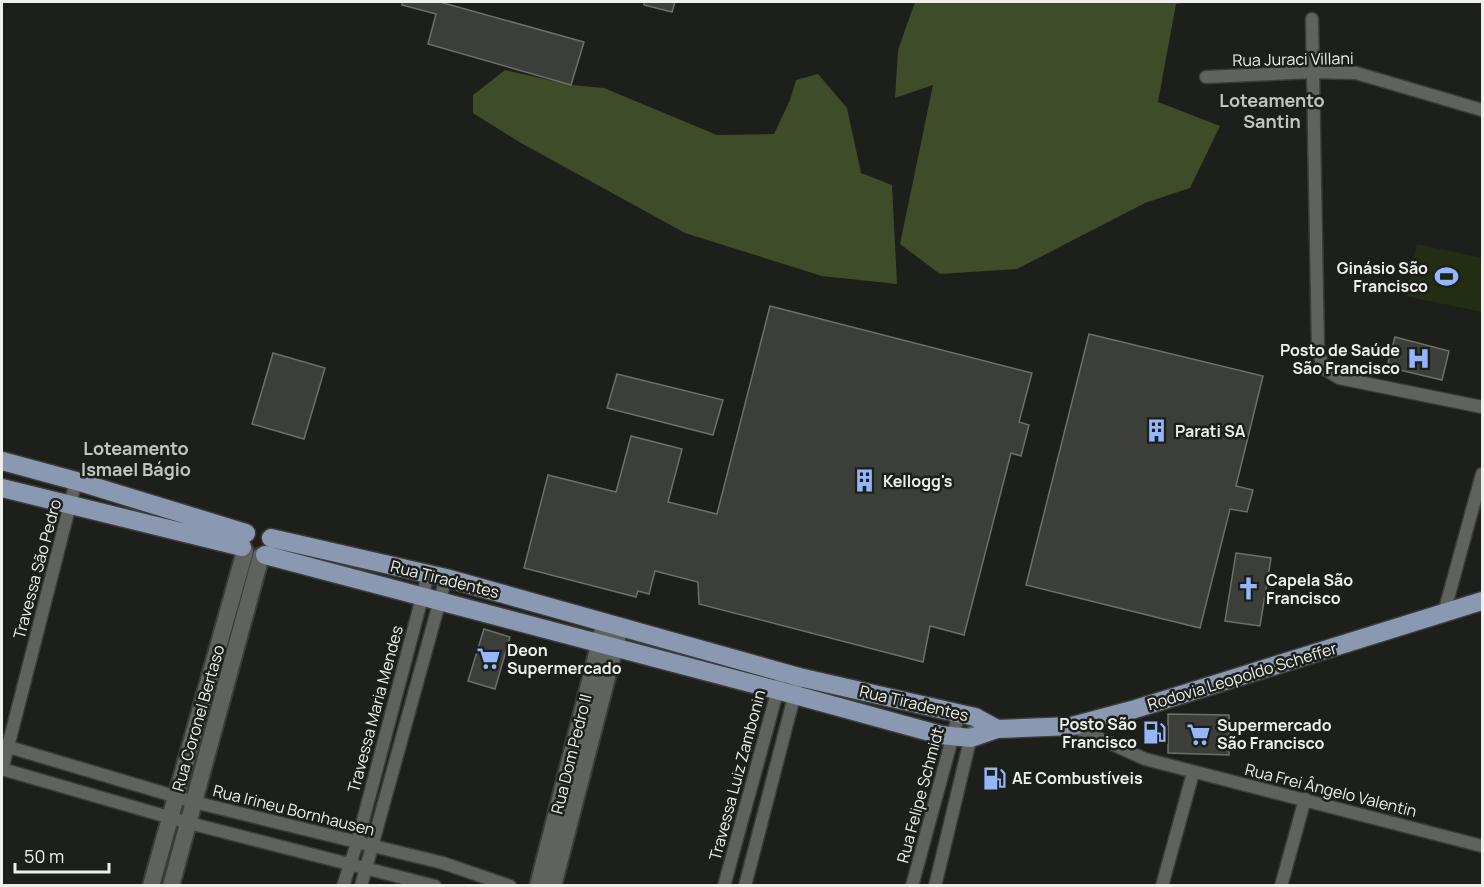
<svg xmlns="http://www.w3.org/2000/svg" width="1484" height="887" font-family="Manrope,sans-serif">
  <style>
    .green { fill: #222d13 }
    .forest { fill: #3e4c29 }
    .building { fill: #3c3f39; stroke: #6d706a; stroke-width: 1.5 }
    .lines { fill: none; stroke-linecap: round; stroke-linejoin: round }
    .street-casing { stroke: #3b3c39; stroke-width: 15 }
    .secondary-casing { stroke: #3b3c39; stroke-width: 20 }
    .primary-casing { stroke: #3b3c39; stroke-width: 21 }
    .street { stroke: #60635d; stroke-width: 12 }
    .secondary { stroke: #60635d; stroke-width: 16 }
    .primary { stroke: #8a98b2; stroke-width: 18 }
    .labels { text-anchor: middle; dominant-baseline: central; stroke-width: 5; stroke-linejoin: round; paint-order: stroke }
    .street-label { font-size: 16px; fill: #eff0ed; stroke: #1d1f1b }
    .poi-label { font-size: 16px; font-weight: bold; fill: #eff0ed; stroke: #1d1f1b; text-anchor: start }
    .neighbourhood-label { font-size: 18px; font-weight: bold; fill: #c3c6c0; stroke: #1d1f1b }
  </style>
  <rect width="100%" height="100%" fill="#1d1f1b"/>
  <path class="green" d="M1417 244 1482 258V312L1405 296Z"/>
  <path class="forest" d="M915 2H1189L1176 4 1158 102 1220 126 1190 188 1145 203 1017 269 940 274 900 244 933 85 895 98 898 50Z
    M505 70 571 85 604 88 717 135 774 134 790 100 796 80 818 74 847 108 861 173 892 185 897 284 822 276 685 233 521 143 473 113V95Z"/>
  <path class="building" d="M402 2H440L584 42 571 85 428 44 436 14 402 5Z
    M644 2H675L672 12 644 5Z
    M770 306 1032 373 1019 422 1029 425 1021 456 1011 453 964 635 930 626 923 662 699 604 698 582 655 571 649 594 638 591 636 597 524 568 548 475 616 492 631 436 682 449 668 502 717 514Z
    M1089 334 1263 376 1236 486 1253 490 1247 512 1230 509 1200 628 1026 585Z
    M1395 337 1449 351 1442 380 1387 367Z
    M273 353 325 368 304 439 252 424Z
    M617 374 723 400 713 435 607 408Z
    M1236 553 1271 558 1260 626 1225 621Z
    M484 629 510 637 495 689 468 681Z
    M1168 714 1229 715V755L1168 753Z"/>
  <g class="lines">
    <defs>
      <path id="street" d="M1312 19 1318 349 1323 368 1339 378 1482 407
        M1206 77 1313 72 1356 73 1482 110
        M1444 613 1482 474
        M1072 726 1145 759 1482 846
        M2 745 194 802 443 863 510 886
        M2 769 189 823 435 886
        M2 770 76 481
        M343 886 357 843 428 575
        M361 886 446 578
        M724 886 779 685
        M745 886 796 689
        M912 886 959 713
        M935 886 972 732
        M1162 886 1193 773
        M1281 886 1305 799"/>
      <path id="secondary" d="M151 886 245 551
        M171 886 261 556
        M538 886 605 622
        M553 886 620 627"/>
      <path id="primary" d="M2 461 76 481 246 533
        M2 488 242 547
        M271 538 446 578 799 677 975 717 997 729
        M265 555 795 695 941 735 971 738 997 729 1072 726 1132 710 1482 601"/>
    </defs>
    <use href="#street" class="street-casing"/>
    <use href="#secondary" class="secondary-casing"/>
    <use href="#primary" class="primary-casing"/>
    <use href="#street" class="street"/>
    <use href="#secondary" class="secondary"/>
    <use href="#primary" class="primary"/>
  </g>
  <defs>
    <symbol id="stadium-bare" viewBox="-9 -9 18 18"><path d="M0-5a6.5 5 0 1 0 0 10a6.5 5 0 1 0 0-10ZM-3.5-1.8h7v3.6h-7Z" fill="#95b6fd" stroke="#1d1f1b" stroke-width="2.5" paint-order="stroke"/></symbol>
    <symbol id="hospital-bare" viewBox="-9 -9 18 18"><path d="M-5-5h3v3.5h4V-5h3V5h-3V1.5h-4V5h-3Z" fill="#95b6fd" stroke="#1d1f1b" stroke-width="2.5" paint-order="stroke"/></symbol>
    <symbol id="building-bare" viewBox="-9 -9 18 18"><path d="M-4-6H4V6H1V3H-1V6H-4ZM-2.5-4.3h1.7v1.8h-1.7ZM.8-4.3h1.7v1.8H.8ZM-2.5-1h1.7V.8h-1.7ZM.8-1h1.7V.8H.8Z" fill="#95b6fd" stroke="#1d1f1b" stroke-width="2.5" paint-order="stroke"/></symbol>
    <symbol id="church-bare" viewBox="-9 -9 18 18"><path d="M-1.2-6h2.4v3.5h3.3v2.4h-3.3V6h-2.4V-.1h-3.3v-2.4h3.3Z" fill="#95b6fd" stroke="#1d1f1b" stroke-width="2.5" paint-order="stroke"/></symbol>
    <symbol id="supermarket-bare" viewBox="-9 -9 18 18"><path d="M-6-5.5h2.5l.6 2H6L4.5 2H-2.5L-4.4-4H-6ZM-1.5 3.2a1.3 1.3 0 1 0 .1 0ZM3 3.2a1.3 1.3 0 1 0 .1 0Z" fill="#95b6fd" stroke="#1d1f1b" stroke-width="2.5" paint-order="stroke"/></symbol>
    <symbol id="fuel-bare" viewBox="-9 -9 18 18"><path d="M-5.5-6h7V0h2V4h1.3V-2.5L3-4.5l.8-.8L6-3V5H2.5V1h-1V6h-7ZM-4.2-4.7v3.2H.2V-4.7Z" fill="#95b6fd" stroke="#1d1f1b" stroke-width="2.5" paint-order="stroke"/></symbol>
  </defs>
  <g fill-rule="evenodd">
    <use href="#stadium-bare" x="1430" y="260" width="33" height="33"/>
    <use href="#hospital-bare" x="1402" y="342" width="33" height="33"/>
    <use href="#building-bare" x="1140" y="414" width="33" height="33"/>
    <use href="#building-bare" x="848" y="464" width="33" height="33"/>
    <use href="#church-bare" x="1232" y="572" width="33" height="33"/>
    <use href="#supermarket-bare" x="472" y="642" width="33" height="33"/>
    <use href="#fuel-bare" x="1138" y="716" width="33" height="33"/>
    <use href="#supermarket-bare" x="1182" y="718" width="33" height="33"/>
    <use href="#fuel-bare" x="978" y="762" width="33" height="33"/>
  </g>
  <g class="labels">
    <g class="street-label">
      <text transform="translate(1293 59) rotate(-1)">Rua Juraci Villani</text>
      <text transform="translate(37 569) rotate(-75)">Travessa São Pedro</text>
      <text transform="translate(445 579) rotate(14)">Rua Tiradentes</text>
      <text transform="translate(1242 676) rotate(-17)">Rodovia Leopoldo Scheffer</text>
      <text transform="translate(914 703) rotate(13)">Rua Tiradentes</text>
      <text transform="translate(375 709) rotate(-75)">Travessa Maria Mendes</text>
      <text transform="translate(198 718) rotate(-74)">Rua Coronel Bertaso</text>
      <text transform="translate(571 754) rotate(-76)">Rua Dom Pedro II</text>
      <text transform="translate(737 775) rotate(-75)">Travessa Luiz Zambonin</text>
      <text transform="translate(1331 790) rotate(14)">Rua Frei Ângelo Valentin</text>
      <text transform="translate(920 795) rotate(-75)">Rua Felipe Schmidt</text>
      <text transform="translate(294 810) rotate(14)">Rua Irineu Bornhausen</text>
    </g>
    <g class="poi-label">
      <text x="1428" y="268" text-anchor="end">Ginásio São<tspan x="1428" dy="18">Francisco</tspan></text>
      <text x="1400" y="350" text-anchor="end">Posto de Saúde<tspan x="1400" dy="18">São Francisco</tspan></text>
      <text x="1175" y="431">Parati SA</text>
      <text x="883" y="481">Kellogg's</text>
      <text x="1266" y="580">Capela São<tspan x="1266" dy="18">Francisco</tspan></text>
      <text x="507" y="650">Deon<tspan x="507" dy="18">Supermercado</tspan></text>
      <text x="1137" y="724" text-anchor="end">Posto São<tspan x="1137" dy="18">Francisco</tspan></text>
      <text x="1217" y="725">Supermercado<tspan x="1217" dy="18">São Francisco</tspan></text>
      <text x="1012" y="778">AE Combustíveis</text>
    </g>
    <g class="neighbourhood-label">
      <text x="1272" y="100">Loteamento<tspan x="1272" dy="21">Santin</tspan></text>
      <text x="136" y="448">Loteamento<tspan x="136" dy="21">Ismael Bágio</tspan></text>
    </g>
  </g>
  <rect width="1484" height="887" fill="none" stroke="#eff0ed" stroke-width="6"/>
  <path d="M15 863v9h94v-9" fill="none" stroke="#eff0ed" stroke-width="3"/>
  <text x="24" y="863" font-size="18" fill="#eff0ed" stroke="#1d1f1b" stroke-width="4.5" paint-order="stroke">50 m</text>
</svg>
